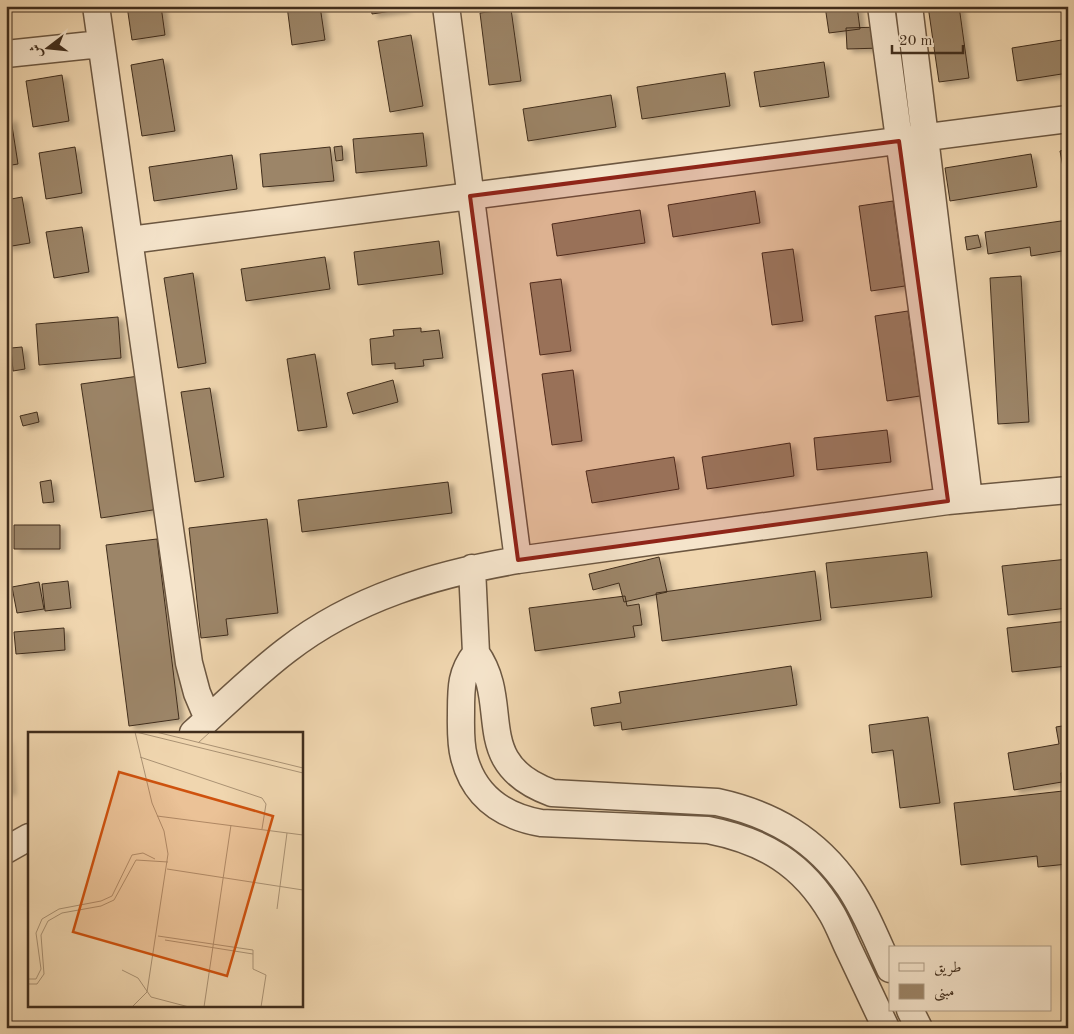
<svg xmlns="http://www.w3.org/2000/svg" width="1074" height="1034" font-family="'Old Standard TT',Amiri,serif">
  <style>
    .building { fill: #9c8568; stroke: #402d1c; filter: url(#shadow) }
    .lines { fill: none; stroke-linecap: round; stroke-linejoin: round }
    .minor-casing { stroke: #6c5741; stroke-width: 29 }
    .minor { stroke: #f5e4cb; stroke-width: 26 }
    .marked { fill: #8f2418; fill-opacity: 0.2; stroke: #8f2418; stroke-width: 4; stroke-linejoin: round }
    .inset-road { fill: none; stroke: #aa9274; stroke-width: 1 }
    .view { fill: #cf520e; fill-opacity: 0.15; stroke: #cf520e; stroke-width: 2.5 }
    .inset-edge { fill: none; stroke: #402d1c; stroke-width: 2.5 }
  </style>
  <defs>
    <filter id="shadow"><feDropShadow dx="5.5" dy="3" stdDeviation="2.5" flood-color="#0004"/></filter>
  </defs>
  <rect width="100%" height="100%" fill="#f0d6af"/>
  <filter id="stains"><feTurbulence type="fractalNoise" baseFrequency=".004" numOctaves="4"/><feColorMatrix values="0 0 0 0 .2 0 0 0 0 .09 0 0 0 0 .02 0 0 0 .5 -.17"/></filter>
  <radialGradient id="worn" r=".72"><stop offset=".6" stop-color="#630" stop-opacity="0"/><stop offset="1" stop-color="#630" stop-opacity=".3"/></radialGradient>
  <path class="building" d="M127 6H161L165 35 132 40Z
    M287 6H320L325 40 292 45Z
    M371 6H405V9L372 14Z
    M825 6H857L860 29 829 33Z
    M928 6H959L969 78 939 82Z
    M511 9 521 81 489 85 480 13Z
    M881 27 882 48 847 49 846 28Z
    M411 35 423 106 390 112 378 41Z
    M1068 39V73L1017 81 1012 48Z
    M163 59 175 131 142 136 131 65Z
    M824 62 829 97 760 107 754 72Z
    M725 73 730 106 642 119 637 87Z
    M62 75 69 121 33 127 26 81Z
    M611 95 616 127 528 141 523 109Z
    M6 119H11L18 164 6 166Z
    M423 133 427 166 356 173 353 139Z
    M342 146 343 160 336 161 334 147Z
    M75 147 82 193 46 199 39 153Z
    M330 147 334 181 263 187 260 154Z
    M1068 149V183H1066L1060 151Z
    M1031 154 1037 187 950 201 945 168Z
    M232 155 237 189 154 201 149 167Z
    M755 191 760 223 673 237 668 205Z
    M22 197 30 243 6 247V200Z
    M893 201 905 286 871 291 859 206Z
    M640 210 645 243 557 256 552 224Z
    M1068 220V250L1031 256 1030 247 988 254 985 232Z
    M82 227 89 272 54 278 46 232Z
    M978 235 981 247 967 250 965 237Z
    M439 241 443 274 358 285 354 252Z
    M793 249 803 321 772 325 762 253Z
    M325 257 330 289 246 301 241 269Z
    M193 273 206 363 178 368 164 278Z
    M1021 276 1029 422 998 424 990 278Z
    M561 279 571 351 540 355 530 283Z
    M908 311 920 396 887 401 875 316Z
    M118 317 121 358 39 365 36 324Z
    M421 328V332L439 330 443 358 423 360 424 366 395 369V363L372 365 370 339 394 336 393 330Z
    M22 347 25 369 13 371 11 348Z
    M315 354 327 427 298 431 287 359Z
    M573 370 582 441 552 445 542 374Z
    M139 376 159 509 101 518 81 384Z
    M393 380 398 402 353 414 347 393Z
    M210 388 224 477 195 482 181 392Z
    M37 412 39 422 23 426 20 416Z
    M887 430 891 462 817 470 814 438Z
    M790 443 794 476 707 489 702 457Z
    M674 457 679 489 592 503 586 471Z
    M51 480 54 502 43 503 40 482Z
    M448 482 452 513 302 532 298 500Z
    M267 519 278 613 226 619 228 635 201 638 189 528Z
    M14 525H60V549H14Z
    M157 539 179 719 129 726 106 545Z
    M927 552 932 597 831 608 826 563Z
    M659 557 667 592 624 602 619 583 593 590 589 574Z
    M1068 559V608L1008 615 1002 566Z
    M815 571 821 620 662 641 656 593Z
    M68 581 71 608 45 611 42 584Z
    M39 582 44 609 17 613 12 587Z
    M625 596 627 606 639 604 642 625 633 626 635 637 535 651 529 608Z
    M1068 621V666L1012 672 1007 628Z
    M64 628 65 650 16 654 14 632Z
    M791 666 797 705 622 730 621 722 594 726 591 708 621 703 619 692Z
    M928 717 940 803 900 808 893 750 872 753 869 725Z
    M1068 725V772L1061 773 1062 782 1014 790 1008 753 1059 744 1056 727Z
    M6 740 10 792H6Z
    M1063 791 1066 813 1068 812V864L1038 867 1037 856 961 865 954 803Z"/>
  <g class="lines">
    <defs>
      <path id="minor" d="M96 6 189 663 197 693 208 719
        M446 6 518 560
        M881 6 948 501
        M909 6 969 499
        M6 54 101 44
        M130 240 1068 119
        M472 568 476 653C513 705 469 763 552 793L717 802C772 814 816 839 849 887 866 912 877 941 890 969
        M476 653C461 672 461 687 461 711 461 726 460 742 464 757 474 796 502 816 541 823L708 830C764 841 803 864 832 914 839 926 844 940 850 952 862 977 874 1003 886 1028
        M193 733C224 705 254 675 287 650 354 598 436 574 518 560L948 501 1068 490
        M6 850 29 837
        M910 1010 919 1028"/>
    </defs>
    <use href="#minor" class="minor-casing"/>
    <use href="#minor" class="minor"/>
  </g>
  <path class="marked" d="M899 141 948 501 518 560 470 196Z"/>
  <g transform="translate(28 732)">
    <rect width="275" height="275" fill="#f0d6af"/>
    <path class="inset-road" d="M108 0 275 41M128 0 275 36M170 11 182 0M112 25 234 66 238 72 234 97M129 84 275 103M139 137 275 158M249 177 259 101M130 204 225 218V237L238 243 233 275M137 208 225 222M94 238 110 246 123 265 161 275M0 247H8L13 237 8 201 14 187 31 177 73 169 84 164 104 123 115 121 127 127M0 252H9L16 242 13 203 20 189 34 181 73 174 86 168 108 128 140 130M104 275 119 260 140 122 136 99 124 71 107 0M176 275 203 93"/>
    <path class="view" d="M91 40 245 84 199 244 45 200Z"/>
    <rect width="275" height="275" class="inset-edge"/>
  </g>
  <rect width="1074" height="1034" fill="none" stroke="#f0d6af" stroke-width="25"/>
  <rect x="8" y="8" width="1059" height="1019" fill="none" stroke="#402d1c" stroke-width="2.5"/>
  <rect x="12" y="12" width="1049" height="1009" fill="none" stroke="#402d1c"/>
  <rect x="889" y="946" width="162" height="65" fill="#f5e4cb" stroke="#ad9b85"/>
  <rect x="899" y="963" width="25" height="8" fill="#f5e4cb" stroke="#ad9b85"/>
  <text x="934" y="972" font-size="15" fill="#402d1c">طريق</text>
  <rect x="899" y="984" width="25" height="15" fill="#9c8568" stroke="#ad9b85"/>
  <text x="934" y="996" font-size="15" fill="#402d1c">مبنى</text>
  <g transform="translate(48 48) rotate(254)" stroke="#f5e4cb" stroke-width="4" paint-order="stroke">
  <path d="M0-4L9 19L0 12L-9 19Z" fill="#402d1c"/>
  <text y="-8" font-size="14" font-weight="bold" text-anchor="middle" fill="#402d1c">ش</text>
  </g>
  <path d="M892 45v8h71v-8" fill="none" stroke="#402d1c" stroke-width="2.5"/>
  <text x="899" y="45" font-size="15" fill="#402d1c" stroke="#f5e4cb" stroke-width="4" paint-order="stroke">20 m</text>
  <rect width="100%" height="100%" filter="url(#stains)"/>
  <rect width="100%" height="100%" fill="url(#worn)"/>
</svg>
